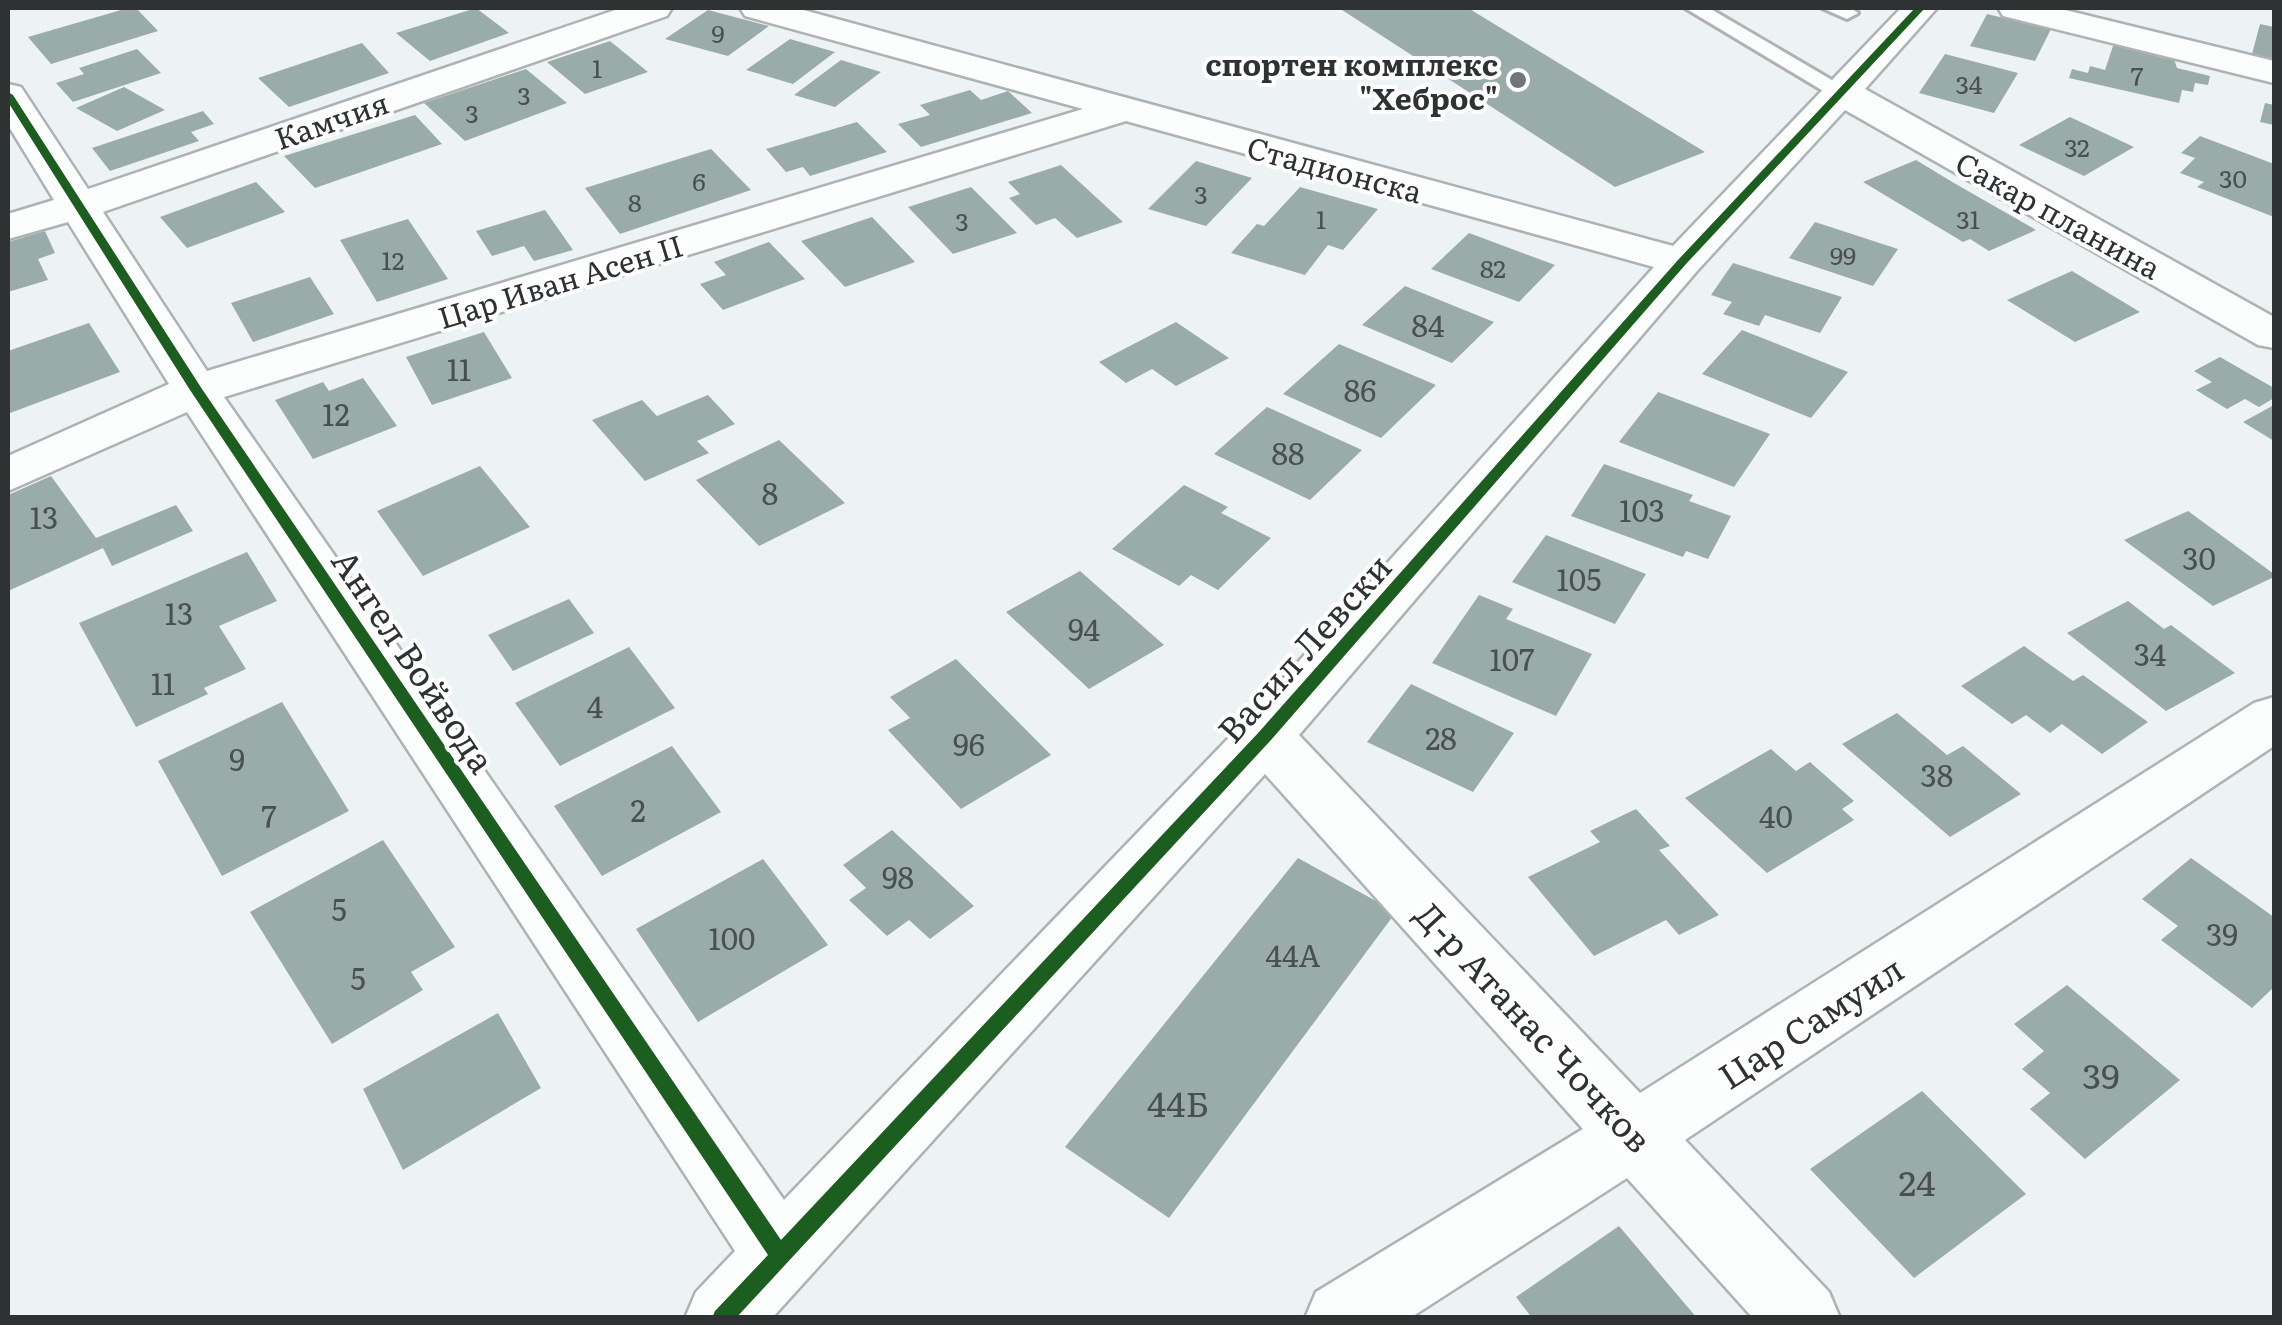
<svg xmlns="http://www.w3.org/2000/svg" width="2282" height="1325" font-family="Literata,serif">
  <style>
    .building { fill: #9aacaa }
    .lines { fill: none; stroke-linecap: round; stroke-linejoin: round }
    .lane-casing { stroke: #aeb2b3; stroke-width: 6 }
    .street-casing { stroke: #aeb2b3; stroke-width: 5 }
    .lane { fill: #fcfdfd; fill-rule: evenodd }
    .street { fill: #fcfdfd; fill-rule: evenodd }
    .cycleway-casing { stroke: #fff; stroke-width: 6 }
    .cycleway { fill: #1b5e20; fill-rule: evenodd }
    .poi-dot { fill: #717677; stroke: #fff; stroke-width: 4 }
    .labels { text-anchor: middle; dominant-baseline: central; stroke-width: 8; stroke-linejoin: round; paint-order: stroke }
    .far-number-label { font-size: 25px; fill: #495051 }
    .far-poi-label { font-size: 30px; font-weight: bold; fill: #2e3233; stroke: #fff; text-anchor: end }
    .far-street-label { font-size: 30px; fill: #2e3233; stroke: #fff }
    .number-label { font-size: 30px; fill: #495051 }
    .street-label { font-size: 35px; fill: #2e3233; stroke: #fff }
    .near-number-label { font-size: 35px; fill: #495051 }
  </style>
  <rect width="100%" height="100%" fill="#edf3f4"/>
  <path class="building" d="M128 8H136L158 31 51 64 28 37Z
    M476 8 509 33 430 61 396 33Z
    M1339 8H1468L1705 152 1615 187Z
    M708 10 769 26 728 56 665 39Z
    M1987 14 2051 29 2035 61 1970 46Z
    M2260 24 2274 27V59L2252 54Z
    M790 39 835 52 793 84 746 70Z
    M610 41 648 72 585 94 547 62Z
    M362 43 389 73 289 107 258 78Z
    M2122 45 2173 56 2177 68 2210 76 2208 85 2195 83 2193 92 2182 90 2179 103 2069 78 2072 69 2088 73 2090 66 2105 70 2113 46Z
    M137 49 161 73 73 102 56 83 84 74 79 68Z
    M1945 54 2018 73 1994 113 1919 93Z
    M841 60 881 72 835 107 794 95Z
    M526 69 567 103 465 141 424 103Z
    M124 87 165 110 117 131 76 108Z
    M970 90 981 100 1008 91 1032 113 921 147 898 124 930 115 920 105Z
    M2265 103 2274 105V125L2260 122Z
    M203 111 214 124 191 132 199 141 110 171 92 148Z
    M415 115 442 144 315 188 284 156Z
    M2070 117 2134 147 2084 176 2019 145Z
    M857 122 887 152 810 176 803 167 786 172 766 149Z
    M2200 136 2274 164V217L2197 187 2204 182 2180 173 2195 158 2181 153Z
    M711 149 751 190 620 234 585 188Z
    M1916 160 1954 183 2036 230 1989 251 1970 239 1963 242 1863 182Z
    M1196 161 1252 178 1206 226 1148 209Z
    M1061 165 1123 222 1077 238 1055 218 1036 225 1009 198 1020 194 1008 182Z
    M256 182 285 212 187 248 160 217Z
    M971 187 1017 233 953 254 908 207Z
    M1300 187 1378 209 1343 250 1328 245 1305 275 1231 253 1257 224 1264 226Z
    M545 210 573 250 534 261 524 246 492 256 476 231Z
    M872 217 915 262 845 287 801 241Z
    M408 219 448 279 377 302 340 240Z
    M1815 222 1898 249 1873 286 1789 258Z
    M45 231 55 253 38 259 48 280 8 292V242Z
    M1469 233 1555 265 1519 302 1431 269Z
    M769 242 805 279 723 310 700 284 726 275 714 262Z
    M1733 263 1842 297 1820 333 1765 315 1759 326 1723 314 1732 302 1711 295Z
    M2072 271 2140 312 2075 342 2007 300Z
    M310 277 334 314 253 342 231 303Z
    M1405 286 1494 322 1452 363 1362 325Z
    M1176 322 1229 358 1176 386 1152 369 1126 383 1099 362Z
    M89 323 120 372 10 413 8 351Z
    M1742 330 1848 372 1811 418 1702 374Z
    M484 332 512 378 432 405 406 357Z
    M1339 344 1436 385 1381 438 1283 394Z
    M2220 357 2274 388V398L2259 407 2245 399 2227 409 2196 390 2212 382 2194 371Z
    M363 378 397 426 313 459 275 400 323 382 329 391Z
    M1658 392 1770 434 1734 487 1619 442Z
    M708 395 735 424 697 441 709 453 645 481 592 420 642 400 657 416Z
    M2274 405V441L2243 422Z
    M1267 407 1362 450 1310 500 1214 454Z
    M779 440 845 503 759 546 696 480Z
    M1604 464 1693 495 1689 501 1731 516 1708 559 1686 551 1683 557 1571 516Z
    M480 466 530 527 423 576 377 511Z
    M51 476 96 538 176 505 193 531 112 566 103 548 8 591V495Z
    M1184 485 1228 507 1221 513 1271 538 1218 590 1191 575 1179 586 1112 549Z
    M2188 511 2274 574V577L2213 606 2124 540Z
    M1546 535 1646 574 1615 624 1512 582Z
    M247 552 277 601 219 626 246 669 204 688 208 694 136 727 79 623Z
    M1080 571 1164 645 1089 689 1006 612Z
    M1479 595 1513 609 1506 619 1592 654 1556 716 1432 663Z
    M569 599 594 633 513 671 488 635Z
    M2128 601 2164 629 2171 625 2235 673 2166 711 2067 633Z
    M2024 646 2073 681 2083 675 2148 722 2102 754 2062 724 2050 733 2026 715 2012 724 1961 686Z
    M629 647 675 708 560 766 515 703Z
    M956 659 1051 755 961 809 888 730 910 718 890 697Z
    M1411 684 1514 733 1473 792 1367 742Z
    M282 702 349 811 222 876 158 761Z
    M1897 713 1947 755 1963 746 2021 794 1950 837 1842 744Z
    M672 746 721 812 602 876 554 806Z
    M1771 749 1796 771 1810 762 1854 801 1842 809 1854 820 1767 873 1685 798Z
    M1636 809 1670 846 1659 850 1719 915 1679 935 1666 920 1594 956 1528 877 1600 842 1590 831Z
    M892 830 974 906 930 939 909 920 887 936 849 900 866 888 843 865Z
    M383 840 455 947 411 972 423 990 332 1044 250 912Z
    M1298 858 1396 912 1169 1218 1065 1147Z
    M2191 858 2274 917V987L2252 1008 2161 940 2178 926 2142 899Z
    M763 859 828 945 698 1022 636 929Z
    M2067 985 2180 1080 2085 1159 2030 1109 2050 1093 2022 1069 2044 1051 2014 1024Z
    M498 1013 541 1088 403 1170 363 1089Z
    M1922 1091 2026 1194 1914 1278 1810 1169Z
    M1619 1226 1697 1318H1532L1516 1297Z"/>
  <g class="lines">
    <defs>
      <path id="lane" d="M1685 8H1709L1854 93 1851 98H1835Z
        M1822 8H1851L1858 13 1847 19Z"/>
      <path id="street" d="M621 8H672L667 16 103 212 207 371 1083 109 745 16 740 8H796L1673 246 1901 8H1937L1865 89 2274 317V348L2258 345 1845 110 1697 271 1299 735 1640 1093 2254 703 2274 697V746L1685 1140 1829 1292 1840 1318H1753L1627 1178 1410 1318H1305L1316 1292 1583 1129 1265 774 772 1318H685L696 1292 735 1251 187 412 8 491V456L169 384 68 222 8 239V214L54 200 8 125V84L21 87 88 189ZM1126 121 1654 267 1245 721 784 1200 224 397Z
        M1998 8H2057L2274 61V83L2003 16Z"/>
    </defs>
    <use href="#lane" class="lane-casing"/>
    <use href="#street" class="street-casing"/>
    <use href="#lane" class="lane"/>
    <use href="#street" class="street"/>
    <defs>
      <path id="cycleway" d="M1915 8H1925L1686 264 1271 740 736 1318H712L715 1311 768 1255 190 390 8 102V92L13 95 202 389 781 1240 1259 732 1678 260Z"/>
    </defs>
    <use href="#cycleway" class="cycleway-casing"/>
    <use href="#cycleway" class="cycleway"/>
  </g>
  <circle class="poi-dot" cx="1518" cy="80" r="10"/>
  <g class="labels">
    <g class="far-number-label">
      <text x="718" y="32">9</text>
      <text x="597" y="67">1</text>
      <text x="2137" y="74">7</text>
      <text x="1969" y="83">34</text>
      <text x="524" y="94">3</text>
      <text x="472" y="112">3</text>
      <text x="2077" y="146">32</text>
      <text x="2233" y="177">30</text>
      <text x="699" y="180">6</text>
      <text x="1201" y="193">3</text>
      <text x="635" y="201">8</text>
      <text x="1321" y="218">1</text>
      <text x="1968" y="218">31</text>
      <text x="962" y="220">3</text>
      <text x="1843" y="254">99</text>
      <text x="393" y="259">12</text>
      <text x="1493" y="267">82</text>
    </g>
    <g class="far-poi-label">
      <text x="1498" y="63">спортен комплекс<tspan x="1498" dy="34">"Хеброс"</tspan></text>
    </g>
    <g class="far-street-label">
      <text transform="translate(331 119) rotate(-19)">Камчия</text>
      <text transform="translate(1335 168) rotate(15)">Стадионска</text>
      <text transform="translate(2059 214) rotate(29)">Сакар планина</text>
      <text transform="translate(560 280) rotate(-17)">Цар Иван Асен II</text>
    </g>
    <g class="number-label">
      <text x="1428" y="324">84</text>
      <text x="459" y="368">11</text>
      <text x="1360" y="389">86</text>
      <text x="336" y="413">12</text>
      <text x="1288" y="452">88</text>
      <text x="770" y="492">8</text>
      <text x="1642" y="509">103</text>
      <text x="44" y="516">13</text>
      <text x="2199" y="557">30</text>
      <text x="1579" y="578">105</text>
      <text x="179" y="612">13</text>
      <text x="1084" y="628">94</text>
      <text x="2150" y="653">34</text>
      <text x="1512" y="658">107</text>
      <text x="163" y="682">11</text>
      <text x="595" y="705">4</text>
      <text x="1441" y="737">28</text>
      <text x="969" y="743">96</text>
      <text x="237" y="758">9</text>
      <text x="1937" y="774">38</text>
      <text x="638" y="809">2</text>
      <text x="269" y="815">7</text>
      <text x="1776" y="815">40</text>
      <text x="898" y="876">98</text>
      <text x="339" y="908">5</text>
      <text x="2222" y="933">39</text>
      <text x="732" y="937">100</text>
      <text x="1293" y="954">44А</text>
      <text x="358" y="977">5</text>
    </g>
    <g class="street-label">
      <text transform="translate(1303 647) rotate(-48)">Васил Левски</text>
      <text transform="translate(415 660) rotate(56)">Ангел Войвода</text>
      <text transform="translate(1810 1021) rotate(-33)">Цар Самуил</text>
      <text transform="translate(1535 1026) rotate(47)">Д-р Атанас Чочков</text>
    </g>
    <g class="near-number-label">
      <text x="2101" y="1074">39</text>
      <text x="1178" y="1102">44Б</text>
      <text x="1917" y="1181">24</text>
    </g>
  </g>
  <rect width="2282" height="1325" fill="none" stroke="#2e3233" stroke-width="20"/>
</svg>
